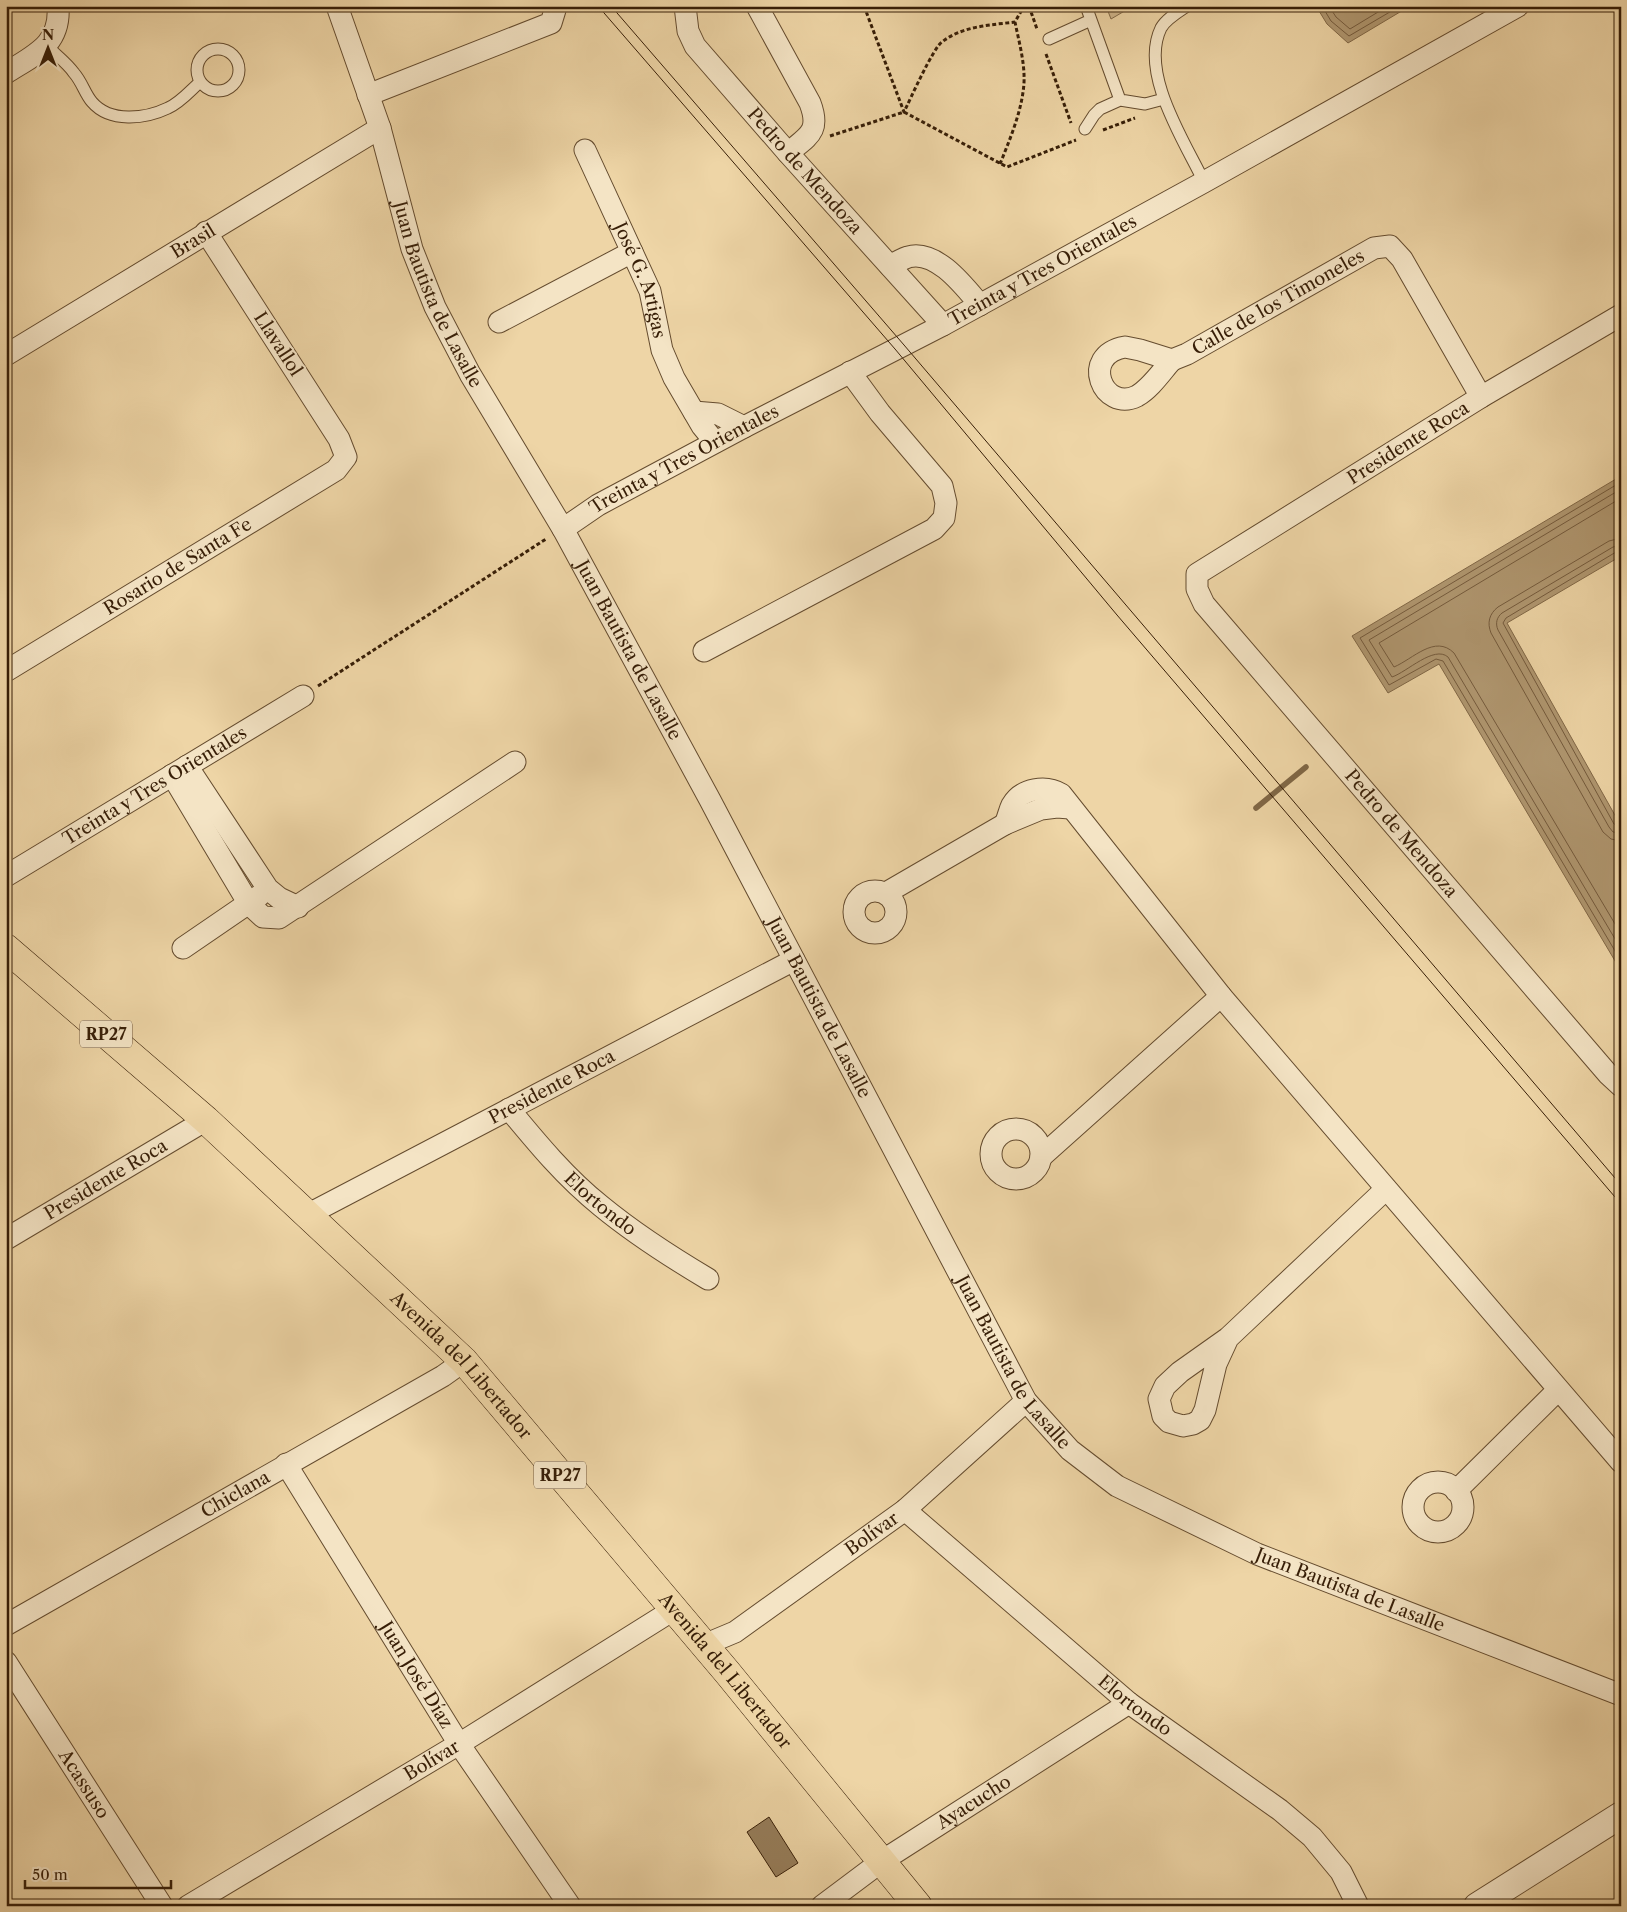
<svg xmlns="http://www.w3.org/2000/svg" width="1627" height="1912" font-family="'Libre Caslon Text',serif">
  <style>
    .green { fill: #cfb68b; stroke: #836a49 }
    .water { fill: #b09770; stroke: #806746 }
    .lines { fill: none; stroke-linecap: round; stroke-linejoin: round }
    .shore { stroke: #745a3c; stroke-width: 1 }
    .stream { stroke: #806746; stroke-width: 5.5 }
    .building { fill: #967d5a; stroke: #371e07 }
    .service-casing { stroke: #654c2f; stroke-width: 13 }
    .minor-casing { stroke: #654c2f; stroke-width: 23 }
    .tertiary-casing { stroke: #654c2f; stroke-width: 28 }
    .primary-casing { stroke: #371e07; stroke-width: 29 }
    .path { stroke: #371e07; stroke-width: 3; stroke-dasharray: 4 2.5; stroke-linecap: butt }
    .service { stroke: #f4e4c5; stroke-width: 11 }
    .minor { stroke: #f4e4c5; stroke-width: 21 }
    .tertiary { stroke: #f4e4c5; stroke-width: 26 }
    .primary { stroke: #eed5a6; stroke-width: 28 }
    .tram { stroke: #371e07; stroke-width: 1 }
    .labels { text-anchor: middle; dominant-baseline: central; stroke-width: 4; stroke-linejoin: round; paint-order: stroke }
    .shield { fill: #f4e4c5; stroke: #705940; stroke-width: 1 }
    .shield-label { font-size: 16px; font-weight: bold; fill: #371e07 }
    .street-label { font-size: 18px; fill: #371e07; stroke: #f4e4c5 }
  </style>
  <rect width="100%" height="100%" fill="#eed5a6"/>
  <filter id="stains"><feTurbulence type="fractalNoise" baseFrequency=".004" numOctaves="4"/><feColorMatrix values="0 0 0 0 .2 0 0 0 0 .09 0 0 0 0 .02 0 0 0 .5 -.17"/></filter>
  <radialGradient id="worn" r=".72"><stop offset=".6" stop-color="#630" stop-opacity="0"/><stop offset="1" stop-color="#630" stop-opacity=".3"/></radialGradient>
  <path class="green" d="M1106 6H1133L1111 19Z"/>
  <path class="water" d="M1316 6H1410L1348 43 1327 24Z
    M1621 476V556L1507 623 1621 826V971L1439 664 1388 693 1352 636Z"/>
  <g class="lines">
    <path class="shore" d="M1322 6 1331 21 1349 36 1400 6
      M1329 6 1336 17 1350 29 1388 6
      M1621 482 1360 638 1389 685 1436 659 1443 661 1621 961
      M1621 489 1369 640 1392 677C1407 672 1434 645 1448 657L1621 949
      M1621 498 1379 643 1394 667C1413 659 1435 634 1454 653L1621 934
      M1621 538 1609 541 1498 607C1489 614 1487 623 1491 633L1603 832 1611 839 1621 841
      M1621 545 1613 547 1502 613C1497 617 1495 623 1498 630L1609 827 1613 832 1621 833
      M1621 552H1616L1506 618 1503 623 1614 824 1621 827"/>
    <path class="stream" d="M1256 808 1306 767"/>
  </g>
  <path class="building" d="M769 1817 798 1863 776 1877 747 1832Z"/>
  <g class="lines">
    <defs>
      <path id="service" d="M1086 6 1120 100
        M1187 6C1178 12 1166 19 1161 28 1139 73 1185 142 1204 182
        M1049 39 1091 20
        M47 46C56 55 67 63 74 73 82 82 85 94 92 102 110 123 145 119 168 108 180 103 190 91 200 82
        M197 70a21 21 0 1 1 42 0a21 21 0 1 1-42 0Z
        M1085 129 1094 115 1100 109 1120 100 1145 104 1164 99"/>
      <g id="minor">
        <path id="s1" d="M337 6 380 128 412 249 435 307 470 374 563 529 710 800 1026 1401 1070 1450 1117 1486 1257 1554 1621 1695"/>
        <path id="s2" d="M685 6 688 31 695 46 788 153 943 325"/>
        <path d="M757 6 810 103C821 132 808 136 788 153"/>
        <path d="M6 73C34 55 61 45 58 6"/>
        <path d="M368 95 551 23 555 10 553 6"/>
        <path id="s3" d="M585 150 650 291 662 350 674 378 702 426 715 442"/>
        <path d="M890 266C895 263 902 259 908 257 936 249 964 286 980 305"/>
        <path id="s4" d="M1621 315 1481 397 1197 574V589L1204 604 1608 1074 1621 1086"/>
        <path d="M499 322 632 252"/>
        <path d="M1125 347 1140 350 1172 360C1162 371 1151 388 1137 396 1103 413 1079 355 1125 347Z"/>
        <path id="s5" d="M6 355 380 128"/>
        <path id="s6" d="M1172 360 1187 354 1374 248 1390 246 1402 259 1481 397"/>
        <path d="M694 412 718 414 744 427"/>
        <path id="s7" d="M563 529 598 505 744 427 943 325 1204 182 1518 6"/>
        <path d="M704 651 934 529 944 518 946 503 942 486 880 413 850 372"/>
        <path id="s8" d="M6 671 336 470 346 457 339 439 206 232"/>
        <path d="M187 766 268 889 279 898 298 907"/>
        <path d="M172 775 249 904 263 917 279 918 515 762"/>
        <path d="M1005 824C1008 818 1009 811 1012 805 1022 788 1046 785 1061 794L1221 996 1621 1462"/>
        <path id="s9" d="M6 876 303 696"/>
        <circle cx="875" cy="912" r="21"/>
        <path d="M886 893 1005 824 1041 809 1057 807 1070 808"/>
        <path d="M183 948 259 896"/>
        <path id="s10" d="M509 1109C537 1143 566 1178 601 1206 635 1234 671 1257 708 1279"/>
        <circle cx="1016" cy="1154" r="25"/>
        <path d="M1041 1157 1221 996"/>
        <path id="s11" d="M309 1214 794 960"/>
        <path id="s12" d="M6 1239 206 1120"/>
        <path d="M1228 1338 1216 1364 1205 1410 1200 1420 1193 1424 1183 1426 1169 1422 1163 1416 1159 1399 1165 1386 1180 1372 1228 1338 1386 1189"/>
        <path id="s13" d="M286 1464 459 1744 570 1906"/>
        <circle cx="1438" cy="1507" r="25"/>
        <path d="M1456 1491 1558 1390"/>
        <path id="s14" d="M905 1510 1129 1703 1280 1810 1312 1837 1341 1872 1358 1906"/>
        <path id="s15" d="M6 1625 443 1376 464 1361"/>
        <path id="s16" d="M704 1645 735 1632 905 1510 1026 1401"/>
        <path id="s17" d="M6 1662 162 1906"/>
        <path id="s18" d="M188 1906 459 1744 673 1610"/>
        <path id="s19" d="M822 1906 882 1861 1129 1703"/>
      </g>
      <path id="tertiary" d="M1477 1906 1621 1815"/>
      <g id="primary">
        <path id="s20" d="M6 948 206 1120 464 1361 727 1672 918 1906"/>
      </g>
    </defs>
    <use href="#service" class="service-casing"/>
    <use href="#minor" class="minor-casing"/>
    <use href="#tertiary" class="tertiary-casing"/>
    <use href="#primary" class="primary-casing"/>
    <path class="path" d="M864 6 904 112C910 100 933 48 942 42 962 26 991 25 1015 22L1024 6
      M1029 6 1037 29
      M1046 54 1071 123
      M1103 130 1135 118
      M830 136 904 112 1007 167 1076 140
      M1000 164C1010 139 1022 111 1024 83 1025 63 1019 42 1015 22
      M318 686 546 539"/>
    <use href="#service" class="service"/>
    <use href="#minor" class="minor"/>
    <use href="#tertiary" class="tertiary"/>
    <use href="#primary" class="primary"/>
    <path class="tram" d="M598 6 895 349 1117 615 1621 1204
      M611 6 904 345 1621 1185"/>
  </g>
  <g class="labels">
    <g class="shield">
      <rect x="80" y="1020.5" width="52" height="27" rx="4"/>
      <rect x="534" y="1461.5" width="52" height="27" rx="4"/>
    </g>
    <g class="shield-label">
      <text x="106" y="1034">RP27</text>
      <text x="560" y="1475">RP27</text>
    </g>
    <g class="street-label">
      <text stroke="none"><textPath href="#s2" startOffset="208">Pedro de Mendoza</textPath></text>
      <text stroke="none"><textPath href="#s5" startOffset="219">Brasil</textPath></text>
      <text stroke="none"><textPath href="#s7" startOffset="545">Treinta y Tres Orientales</textPath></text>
      <text stroke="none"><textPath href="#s3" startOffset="142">José G. Artigas</textPath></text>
      <text stroke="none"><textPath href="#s1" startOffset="306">Juan Bautista de Lasalle</textPath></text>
      <text stroke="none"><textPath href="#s6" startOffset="121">Calle de los Timoneles</textPath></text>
      <text transform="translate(278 344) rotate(57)">Llavallol</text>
      <text transform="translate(1408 443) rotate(-32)">Presidente Roca</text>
      <text stroke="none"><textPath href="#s7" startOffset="140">Treinta y Tres Orientales</textPath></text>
      <text stroke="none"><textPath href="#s8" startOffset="201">Rosario de Santa Fe</textPath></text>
      <text stroke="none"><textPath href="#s1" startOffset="711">Juan Bautista de Lasalle</textPath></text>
      <text stroke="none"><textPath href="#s9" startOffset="174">Treinta y Tres Orientales</textPath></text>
      <text stroke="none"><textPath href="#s4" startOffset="831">Pedro de Mendoza</textPath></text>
      <text stroke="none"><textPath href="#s1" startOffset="1116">Juan Bautista de Lasalle</textPath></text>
      <text stroke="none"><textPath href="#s11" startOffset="274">Presidente Roca</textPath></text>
      <text stroke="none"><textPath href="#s12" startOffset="116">Presidente Roca</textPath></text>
      <text stroke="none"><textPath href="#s10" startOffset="132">Elortondo</textPath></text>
      <text stroke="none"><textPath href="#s1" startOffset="1521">Juan Bautista de Lasalle</textPath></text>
      <text stroke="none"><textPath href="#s20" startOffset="618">Avenida del Libertador</textPath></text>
      <text stroke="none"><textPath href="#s15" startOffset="264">Chiclana</textPath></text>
      <text stroke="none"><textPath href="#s16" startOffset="202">Bolívar</textPath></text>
      <text stroke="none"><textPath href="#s1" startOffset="1941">Juan Bautista de Lasalle</textPath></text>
      <text stroke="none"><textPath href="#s20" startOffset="1022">Avenida del Libertador</textPath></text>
      <text stroke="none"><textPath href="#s13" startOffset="248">Juan José Díaz</textPath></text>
      <text stroke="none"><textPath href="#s14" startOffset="302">Elortondo</textPath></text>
      <text stroke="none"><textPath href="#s18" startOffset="284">Bolívar</textPath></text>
      <text stroke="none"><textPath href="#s17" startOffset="145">Acassuso</textPath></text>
      <text stroke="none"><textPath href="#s19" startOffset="184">Ayacucho</textPath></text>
    </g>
  </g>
  <rect width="1627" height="1912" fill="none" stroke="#eed5a6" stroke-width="25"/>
  <rect x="8" y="8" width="1612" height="1897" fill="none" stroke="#371e07" stroke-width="2.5"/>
  <rect x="12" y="12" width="1602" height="1887" fill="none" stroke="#371e07"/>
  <g transform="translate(48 48)" stroke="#f4e4c5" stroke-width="4" paint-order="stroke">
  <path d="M0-4L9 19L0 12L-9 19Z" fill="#371e07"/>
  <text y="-8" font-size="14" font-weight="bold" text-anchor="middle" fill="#371e07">N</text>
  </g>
  <path d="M25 1880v8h146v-8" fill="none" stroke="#371e07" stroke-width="2.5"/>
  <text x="32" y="1880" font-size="15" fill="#371e07" stroke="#f4e4c5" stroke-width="4" paint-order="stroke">50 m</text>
  <rect width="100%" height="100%" filter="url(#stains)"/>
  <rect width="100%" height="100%" fill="url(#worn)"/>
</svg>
